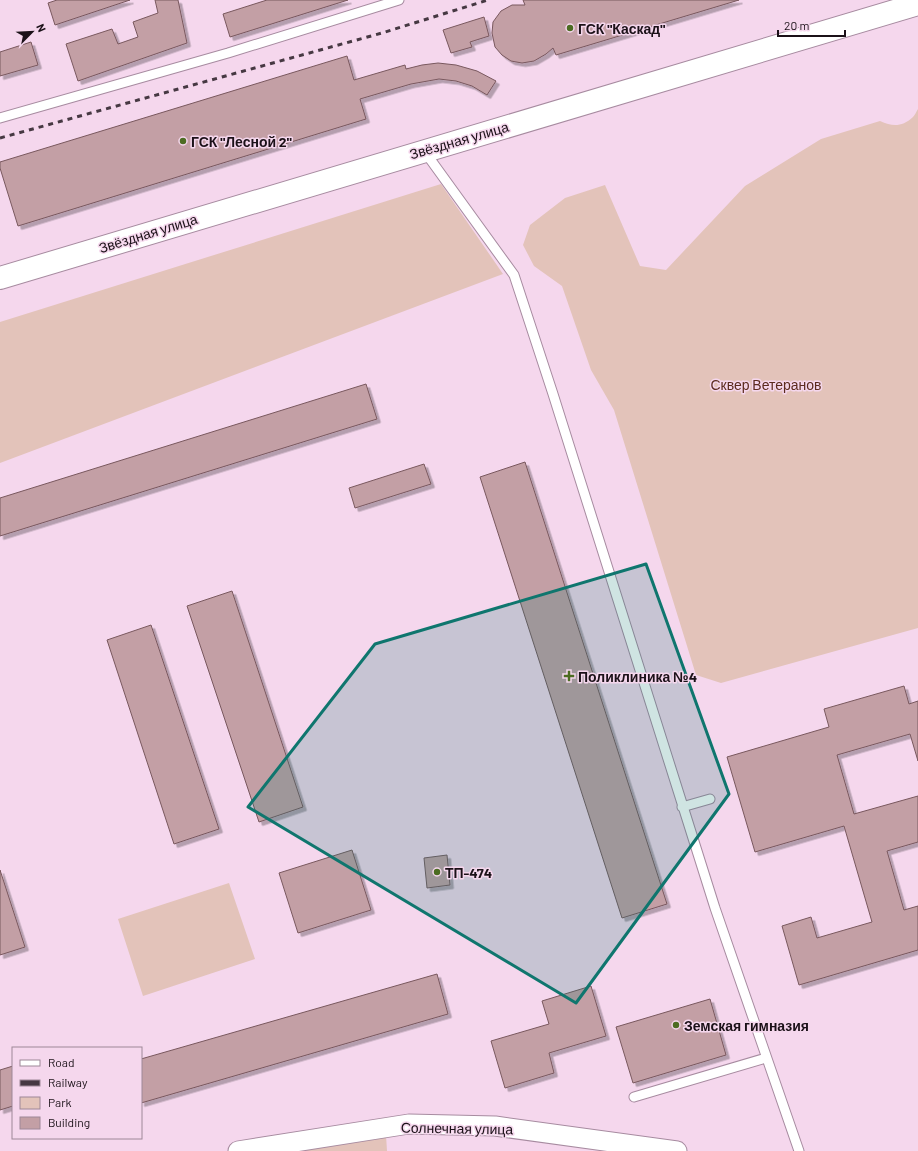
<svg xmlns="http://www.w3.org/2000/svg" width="918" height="1151" font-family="Barlow,sans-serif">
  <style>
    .green { fill: #e3c3ba }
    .building { fill: #c39fa5; stroke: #79585e; filter: url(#shadow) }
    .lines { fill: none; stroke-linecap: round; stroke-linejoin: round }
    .service-casing { stroke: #a78ba0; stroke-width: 11 }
    .minor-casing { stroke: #a78ba0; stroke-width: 21 }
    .primary-casing { stroke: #a78ba0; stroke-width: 24 }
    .service { stroke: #fff; stroke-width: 9 }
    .minor { stroke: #fff; stroke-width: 19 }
    .primary { stroke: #fff; stroke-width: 22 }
    .rail { stroke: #463842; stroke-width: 3; stroke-dasharray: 5 5; stroke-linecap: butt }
    .marked { fill: #0f766e; fill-opacity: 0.2; stroke: #0f766e; stroke-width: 3; stroke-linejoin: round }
    .poi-dot { fill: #4c6c22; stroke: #f5d7ed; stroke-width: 1.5 }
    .labels { text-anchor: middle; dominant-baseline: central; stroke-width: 3; stroke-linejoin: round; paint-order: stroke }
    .poi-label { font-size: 14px; font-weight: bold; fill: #1b1118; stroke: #f5d7ed; text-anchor: start }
    .street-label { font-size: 14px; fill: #1b1118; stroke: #f5d7ed }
    .park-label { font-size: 14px; fill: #5b2b1e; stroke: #f5d7ed }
  </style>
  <defs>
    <filter id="shadow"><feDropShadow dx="3.5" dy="3.5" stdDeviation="0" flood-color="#0004"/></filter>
  </defs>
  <rect width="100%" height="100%" fill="#f5d7ed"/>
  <path class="green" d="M918 109V628L721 683 696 675 614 410 591 370 562 286 534 266 523 245 530 225 565 198 605 185 640 266 666 270 745 186 821 139 880 121C893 127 902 127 913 117 915 115 916 112 918 109Z
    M441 184 503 274 0 463V322Z
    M229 883 255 959 143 996 118 919Z
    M386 1135 387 1151H287Z"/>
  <path class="building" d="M57 0H130L55 25 48 3Z
    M155 0H178L187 43 78 81 66 44 112 29 118 44 138 37 133 22 158 13Z
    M267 0H348L230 37 223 14Z
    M523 0H739L556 55 553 48 546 54 534 61 522 63 511 61 502 55 495 47 492 33 493 22 501 11 512 5H525Z
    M484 17 489 36 470 42 472 47 451 53 443 30Z
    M31 42 38 65 0 76V52Z
    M347 56 354 80 405 65 406 69 422 65 438 63 456 65 477 71 496 81 487 95 472 86 456 81 439 79 411 84 360 99 366 119 18 226 0 168V162Z
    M366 384 377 419 0 536V498Z
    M525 462 667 904 622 918 480 477Z
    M424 464 431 484 355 508 349 488Z
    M232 591 303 807 259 822 187 606Z
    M151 625 219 829 174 844 107 640Z
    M904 686 909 704 918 701V761L910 734 837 755 854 814 918 796V842L887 851 904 910 918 906V950L799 985 782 926 811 917 817 938 872 922 844 826 755 852 727 757 829 727 824 709Z
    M352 850 371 910 298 933 279 873Z
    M447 855 450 885 427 888 424 858Z
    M0 870 25 947 0 955Z
    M437 974 448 1014 141 1103V1059Z
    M591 986 606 1036 549 1053 554 1073 505 1088 491 1041 549 1024 542 1001Z
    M710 999 726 1055 633 1083 616 1027Z
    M13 1066V1106L0 1110V1070Z"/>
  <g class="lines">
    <defs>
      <path id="service" d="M0 118 228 53 399 0
        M425 152 514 275 553 394 715 908 799 1151
        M682 807 710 799
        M634 1097 766 1058"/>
      <path id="minor" d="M238 1151 409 1124 495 1126 677 1151"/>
      <path id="primary" d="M0 278 918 4"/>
    </defs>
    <use href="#service" class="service-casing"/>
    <use href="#minor" class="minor-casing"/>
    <use href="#primary" class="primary-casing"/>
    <use href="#service" class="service"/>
    <use href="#minor" class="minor"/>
    <use href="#primary" class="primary"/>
    <path class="rail" d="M0 138 382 33 488 0"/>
  </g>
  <path class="marked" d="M646 564 729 794 576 1003 248 807 375 644Z"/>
  <g class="poi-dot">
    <circle cx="570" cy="28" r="4"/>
    <circle cx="183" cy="141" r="4"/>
    <path d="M567 670h4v4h4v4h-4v4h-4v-4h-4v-4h4z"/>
    <circle cx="437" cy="872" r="4"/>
    <circle cx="676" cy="1025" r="4"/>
  </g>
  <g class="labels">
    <g class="poi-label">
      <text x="578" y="28">ГСК "Каскад"</text>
      <text x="191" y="141">ГСК "Лесной 2"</text>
      <text x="578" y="676">Поликлиника №4</text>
      <text x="445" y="872">ТП-474</text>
      <text x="684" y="1025">Земская гимназия</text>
    </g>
    <g class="street-label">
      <text transform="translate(459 140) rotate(-16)">Звёздная улица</text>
      <text transform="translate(148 233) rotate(-17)">Звёздная улица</text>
      <text transform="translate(457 1128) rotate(1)">Солнечная улица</text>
    </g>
    <g class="park-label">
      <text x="766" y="384">Сквер Ветеранов</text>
    </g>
  </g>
  <rect x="12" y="1047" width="130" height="92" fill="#f5d7ed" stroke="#9e8898"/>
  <rect x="20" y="1060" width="20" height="6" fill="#ffffff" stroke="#9e8898"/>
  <text x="48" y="1067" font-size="12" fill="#1b1118">Road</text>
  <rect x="20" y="1080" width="20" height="6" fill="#463842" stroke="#9e8898"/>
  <text x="48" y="1087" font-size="12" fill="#1b1118">Railway</text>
  <rect x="20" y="1097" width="20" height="12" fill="#e3c3ba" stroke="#9e8898"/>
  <text x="48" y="1107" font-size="12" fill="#1b1118">Park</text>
  <rect x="20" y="1117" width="20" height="12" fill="#c39fa5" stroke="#9e8898"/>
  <text x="48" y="1127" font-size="12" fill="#1b1118">Building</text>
  <g transform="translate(32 32) rotate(66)" stroke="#f5d7ed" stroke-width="3" paint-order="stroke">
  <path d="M0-3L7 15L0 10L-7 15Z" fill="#1b1118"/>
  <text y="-6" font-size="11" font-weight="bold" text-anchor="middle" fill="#1b1118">N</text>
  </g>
  <path d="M778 30v6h67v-6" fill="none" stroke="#1b1118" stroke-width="2"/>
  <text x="784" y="30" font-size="12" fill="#1b1118" stroke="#f5d7ed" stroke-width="3" paint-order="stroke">20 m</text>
</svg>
